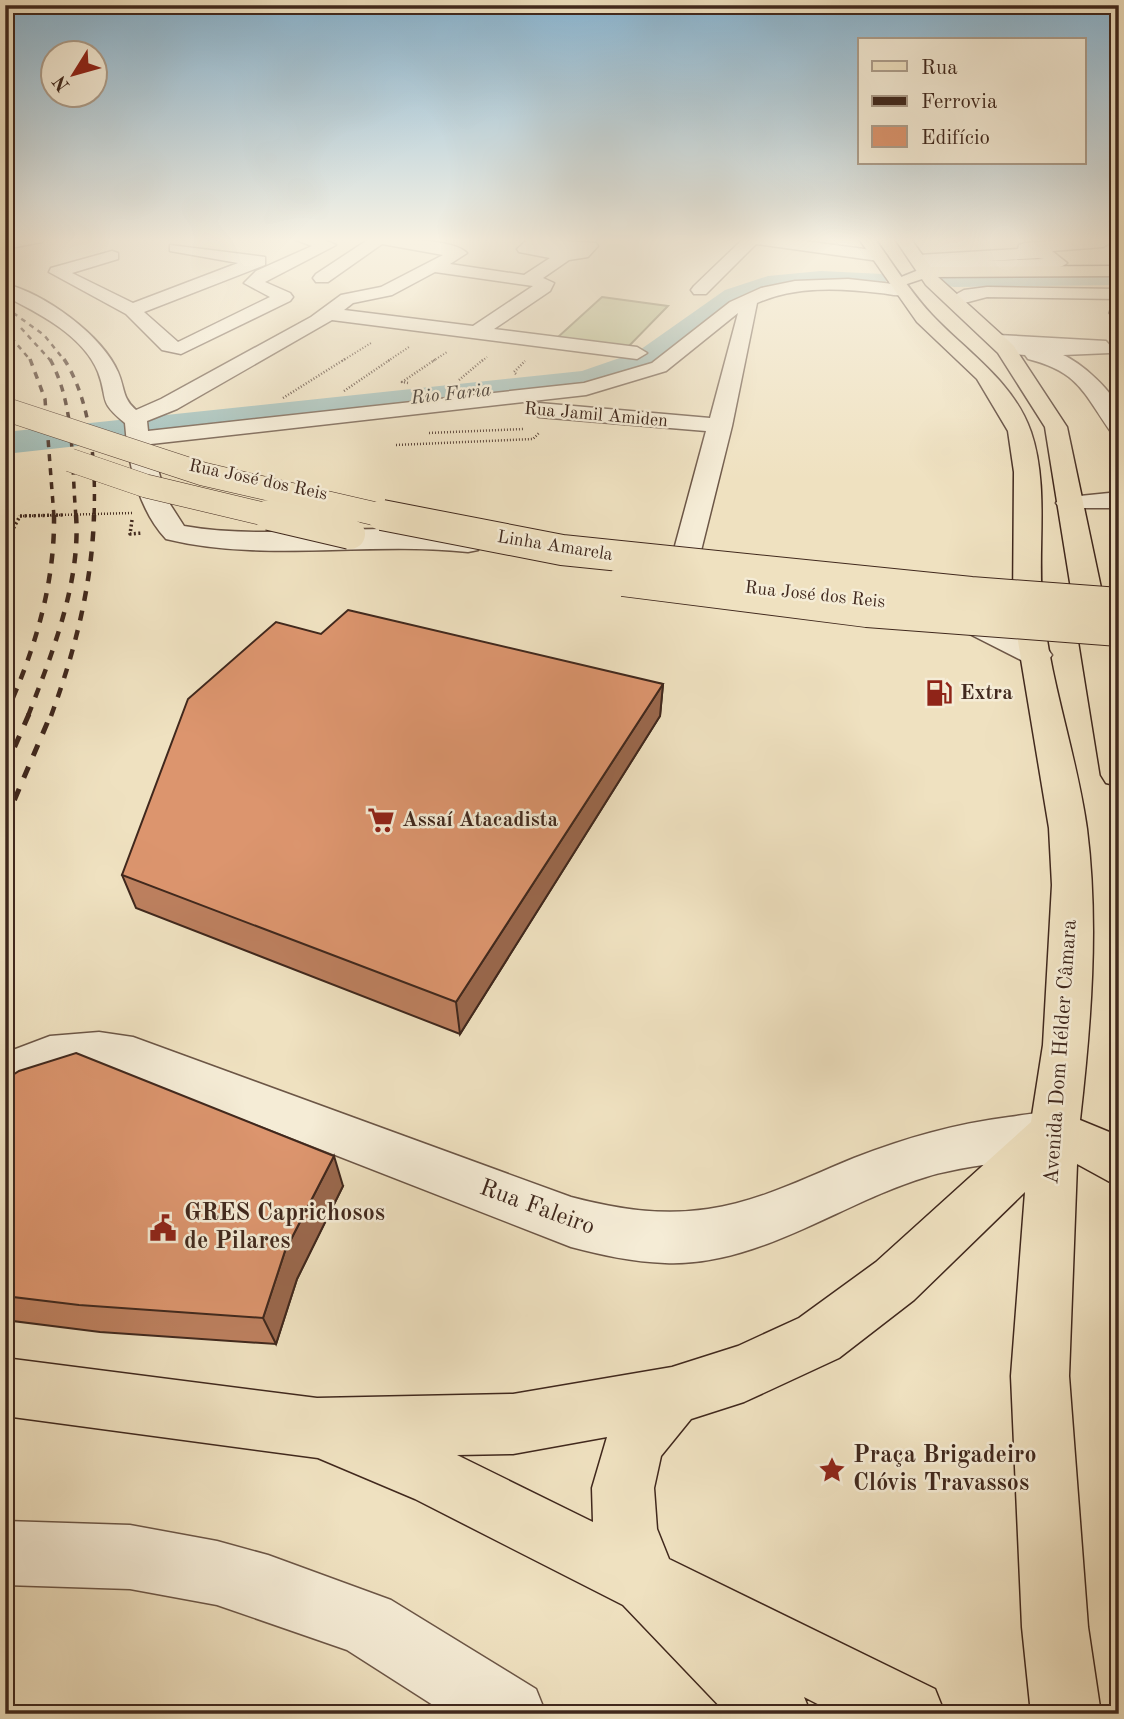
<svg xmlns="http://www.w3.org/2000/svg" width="1124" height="1719" font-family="'Old Standard TT',serif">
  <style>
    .green { fill: #bcc290; stroke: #7e7556; stroke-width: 2 }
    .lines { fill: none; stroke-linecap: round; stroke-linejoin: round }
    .river { fill: #9bbcb9; fill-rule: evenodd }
    .minor-casing { stroke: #6c5646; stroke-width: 3 }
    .major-casing { stroke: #40281d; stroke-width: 3 }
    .highway-casing { stroke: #40281d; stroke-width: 3 }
    .path-far2 { stroke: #40281d; stroke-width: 2; stroke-dasharray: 1 2; stroke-linecap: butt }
    .path-far1 { stroke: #40281d; stroke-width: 2.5; stroke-dasharray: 1 2; stroke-linecap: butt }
    .path { stroke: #40281d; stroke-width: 3.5; stroke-dasharray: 2 2.5; stroke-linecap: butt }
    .minor { fill: #f5ecd6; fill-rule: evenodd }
    .major { fill: #efe1c0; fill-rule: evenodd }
    .highway { fill: #efe1c0; fill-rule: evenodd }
    .rail-far3 { stroke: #40281d; stroke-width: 2.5; stroke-dasharray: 5 5; stroke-linecap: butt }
    .rail-far2 { stroke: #40281d; stroke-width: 3.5; stroke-dasharray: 7 7; stroke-linecap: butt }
    .rail-far1 { stroke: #40281d; stroke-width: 4.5; stroke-dasharray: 10 10; stroke-linecap: butt }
    .rail { stroke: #40281d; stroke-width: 5; stroke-dasharray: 12 12; stroke-linecap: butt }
    .highway-bridge-far1-casing { stroke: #40281d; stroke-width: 24; stroke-linecap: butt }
    .highway-bridge-casing { stroke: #40281d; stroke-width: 32; stroke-linecap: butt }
    .path-bridge-far1 { stroke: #40281d; stroke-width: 2.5; stroke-dasharray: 1 2; stroke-linecap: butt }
    .path-bridge { stroke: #40281d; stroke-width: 3.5; stroke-dasharray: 2 2.5; stroke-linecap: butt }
    .highway-bridge-far1 { stroke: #efe1c0; stroke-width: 23 }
    .highway-bridge { stroke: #efe1c0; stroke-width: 30 }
    .wall { fill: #bd805f; stroke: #40281d; stroke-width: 2 }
    .shaded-wall { fill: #9a684d; stroke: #40281d; stroke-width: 2 }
    .building { fill: #dc956e; stroke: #40281d; stroke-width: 2 }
    .labels { text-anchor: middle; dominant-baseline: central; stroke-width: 5; stroke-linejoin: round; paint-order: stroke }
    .far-street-label { font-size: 18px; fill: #40281d; stroke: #f5ecd6 }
    .far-water-label { font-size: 19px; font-style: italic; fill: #574d44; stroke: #f5ecd6 }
    .poi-label { font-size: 21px; font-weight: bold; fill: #40281d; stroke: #f5ecd6; text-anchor: start }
    .street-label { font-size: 21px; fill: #40281d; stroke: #f5ecd6 }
    .near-street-label { font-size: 24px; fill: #40281d; stroke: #f5ecd6 }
    .near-poi-label { font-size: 24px; font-weight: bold; fill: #40281d; stroke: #f5ecd6; text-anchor: start }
  </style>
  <rect width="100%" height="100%" fill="#efe1c0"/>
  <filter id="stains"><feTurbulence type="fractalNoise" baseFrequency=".00286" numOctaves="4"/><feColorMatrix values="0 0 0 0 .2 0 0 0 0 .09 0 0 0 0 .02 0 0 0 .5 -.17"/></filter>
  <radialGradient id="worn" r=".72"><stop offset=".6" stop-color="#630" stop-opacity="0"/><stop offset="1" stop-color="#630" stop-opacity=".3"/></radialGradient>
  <path class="green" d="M602 297 668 306 628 347 558 337Z"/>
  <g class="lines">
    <path class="river" d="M1119 269V285L954 287 944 285 940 279 944 273 954 271Z
      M821 271 883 274 887 280 883 286 873 288C837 288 795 283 760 296 720 310 695 345 659 366 636 379 608 385 582 391L5 454V432L582 371 637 352 725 290 768 276Z"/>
    <defs>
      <path id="minor" d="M5 239H44L42 242 5 249Z
        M294 239H322L336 245 265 282 290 293 293 297 290 301 181 354 162 350 126 314 49 272 51 268 112 251 118 253V259L72 273 133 303 238 263 170 251V245L265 257V265L144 312 178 342 270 297 244 283 256 271 312 246Z
        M369 239C390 239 453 238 467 253L450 264 524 275 550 258 519 252 517 249 528 239 596 243 598 246 588 257 569 260 543 278 554 283 550 291 494 329 637 347 647 353 637 359 332 320 177 409 147 421 148 431 584 383 652 363 730 302 761 288 795 281 848 279 902 285 911 290C903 299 891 294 880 293 839 288 795 286 757 303L732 426 694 579 690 585 680 587 670 585 666 579 706 431 539 417 528 410 539 403 710 418 738 313 666 371 586 395 151 444 166 498 184 526C280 543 387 516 478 538L481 544 478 550 468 552C368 541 264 563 166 539 138 509 128 462 125 423 97 400 109 401 98 372 83 335 38 313 5 296V284C44 293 102 335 118 372 125 388 122 398 136 410L161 399 311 317 341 295 381 287 443 255 382 244 328 282H316L313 278 316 274ZM435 272 533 286 473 326 344 310 353 303 392 295Z
        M743 239H789L879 251 887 256 879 261 756 244 706 294H694L691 290 694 286Z
        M1081 239H1109L1111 242 1103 247 1052 251 1067 263C1053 278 945 269 920 267L910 260 918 255 1018 249 1019 245 1025 243ZM1038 258 1044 259 986 261Z
        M987 287 1119 289V299L987 297 953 306 944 301 964 290Z
        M998 335 1106 341 1113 349 1110 353 1063 355C1080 362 1115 392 1119 411 1120 418 1119 427 1119 434L1111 432C1083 392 1079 372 1028 359L1025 355 999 353 998 347 988 341Z
        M1119 492V508H1060L1056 503 1060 498Z
        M954 606 1047 648 1052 655 1047 662 1036 664 1025 662 944 621 939 615 944 609Z
        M99 1032 133 1037 571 1197C617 1209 661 1216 708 1209 759 1202 807 1177 854 1158 905 1138 954 1124 1009 1117 1031 1114 1050 1109 1071 1117L1078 1132 1071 1147C1025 1164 973 1162 926 1177 840 1203 758 1267 665 1263 632 1262 602 1255 571 1247L130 1075C105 1070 75 1066 51 1075 34 1080 22 1092 5 1098V1053L50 1036Z
        M5 1521 130 1525 217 1541 268 1555 391 1600 536 1689 546 1714H447L347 1650 217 1605 130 1589 5 1585Z"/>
      <path id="major" d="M859 239H875C893 264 911 293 932 315 967 352 1014 382 1031 432 1050 488 1036 553 1043 611 1051 685 1077 756 1087 829 1099 924 1091 1025 1080 1120L1119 1136V1187L1077 1164 1069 1376 1088 1627 1101 1714H1031L1022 1627 1011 1376 1025 1192 914 1300 839 1358 744 1402 691 1419 661 1456 654 1488 657 1529 669 1559 935 1689 945 1714H837L804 1697 811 1714H727L623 1605 415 1499 318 1458 5 1416V1358L317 1398 513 1394 672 1367 738 1346 799 1318 876 1262 1031 1122 1043 1045 1052 885 1049 828 1013 611 1014 472 1008 431 977 379 917 322ZM607 1437 592 1488 593 1522 457 1455 513 1454Z
        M895 239H911L938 277 1013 345 1067 427 1119 673V786L1106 783 1101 775 1045 427 998 353 926 285Z"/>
      <path id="highway" d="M1119 266V276L928 277 898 287 889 282 926 267Z
        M1119 659V678L1103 682 1092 680 1087 673 1092 666Z"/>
    </defs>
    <use href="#minor" class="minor-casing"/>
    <use href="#major" class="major-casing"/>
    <use href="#highway" class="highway-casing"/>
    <path class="path-far2" d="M342 361 371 343
      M388 361 409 347
      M433 361 447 352
      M482 361 487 357"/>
    <path class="path-far1" d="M516 374 514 372 525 361
      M459 380 484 359
      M408 383 402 382 436 359
      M344 391 391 359
      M283 398 345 359
      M429 433 524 429
      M396 445 533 439 539 433"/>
    <path class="path" d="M132 520 130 534 142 533
      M5 544 20 516"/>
    <use href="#minor" class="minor"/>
    <use href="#major" class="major"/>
    <use href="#highway" class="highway"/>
    <path class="rail-far3" d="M5 307 44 335 65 361
      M21 328 51 361
      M5 330 31 361"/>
    <path class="rail-far2" d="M30 359 45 399 54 517
      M50 359C76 408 71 463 76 517
      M64 359C92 403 96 466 94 517"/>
    <path class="rail-far1" d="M5 716C34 652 55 586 54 515
      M28 716C52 654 81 582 76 515
      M51 716C75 651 92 585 94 515"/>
    <path class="rail" d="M5 717 6 714
      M5 769 29 714
      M5 822 51 714"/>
    <defs>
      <path id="highway-bridge-far1" d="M5 409 203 474 389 517
        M70 460 146 486 276 517"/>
      <path id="highway-bridge" d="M269 515 350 534
        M382 515 562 550 971 592 1119 603
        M623 581 867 612 1119 631"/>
    </defs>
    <use href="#highway-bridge-far1" class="highway-bridge-far1-casing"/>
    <use href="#highway-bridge" class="highway-bridge-casing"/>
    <path class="path-bridge-far1" d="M20 516 133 513"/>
    <path class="path-bridge" d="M20 516 63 515"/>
    <use href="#highway-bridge-far1" class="highway-bridge-far1"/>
    <use href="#highway-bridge" class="highway-bridge"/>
  </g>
  <path class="wall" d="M1119 283V325L1109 313Z
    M321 634 663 684 660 716 460 1034 136 908 122 875Z
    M5 1080 343 1186 297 1279 276 1344 100 1332 5 1320Z"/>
  <path class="shaded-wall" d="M663 684 660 716 460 1034 456 1002Z
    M334 1156 343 1186 297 1279 276 1344 263 1318 285 1251Z"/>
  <path class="building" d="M348 610 663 684 456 1002 122 875 188 699 276 622 321 634Z
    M76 1053 334 1156 285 1251 263 1318 79 1305 5 1296V1080L19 1071Z"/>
  <linearGradient id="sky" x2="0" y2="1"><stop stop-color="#89b7d5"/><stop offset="0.5" stop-color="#f8f2e3"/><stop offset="1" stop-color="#f8f2e3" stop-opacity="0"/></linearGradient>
  <rect width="1124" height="480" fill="url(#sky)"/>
  <defs>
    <symbol id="fuel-bare" viewBox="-9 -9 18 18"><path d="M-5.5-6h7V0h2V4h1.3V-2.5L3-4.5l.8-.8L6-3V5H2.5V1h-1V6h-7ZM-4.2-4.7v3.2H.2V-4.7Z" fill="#8f2418" stroke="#f5ecd6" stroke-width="2.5" paint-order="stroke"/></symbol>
    <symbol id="supermarket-bare" viewBox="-9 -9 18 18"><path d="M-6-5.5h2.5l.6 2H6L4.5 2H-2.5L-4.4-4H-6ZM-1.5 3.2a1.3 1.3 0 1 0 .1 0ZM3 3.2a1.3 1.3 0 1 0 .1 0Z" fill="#8f2418" stroke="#f5ecd6" stroke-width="2.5" paint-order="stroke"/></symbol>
    <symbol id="civic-bare" viewBox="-9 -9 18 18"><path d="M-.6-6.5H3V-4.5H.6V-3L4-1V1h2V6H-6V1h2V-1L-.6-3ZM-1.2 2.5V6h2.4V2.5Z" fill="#8f2418" stroke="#f5ecd6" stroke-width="2.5" paint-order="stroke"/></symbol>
    <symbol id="sight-bare" viewBox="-9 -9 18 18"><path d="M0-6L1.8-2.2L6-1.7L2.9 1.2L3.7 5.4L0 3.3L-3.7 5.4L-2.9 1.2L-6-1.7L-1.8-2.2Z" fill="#8f2418" stroke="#f5ecd6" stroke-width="2.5" paint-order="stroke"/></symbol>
  </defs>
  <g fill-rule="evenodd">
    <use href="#fuel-bare" x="920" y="674" width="38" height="38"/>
    <use href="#supermarket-bare" x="362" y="801" width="38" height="38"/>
    <use href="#civic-bare" x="144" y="1209" width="38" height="38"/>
    <use href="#sight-bare" x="813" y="1451" width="38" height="38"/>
  </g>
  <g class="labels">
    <g class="far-street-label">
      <text transform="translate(596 415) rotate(5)">Rua Jamil Amiden</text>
      <text transform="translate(258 480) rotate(12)">Rua José dos Reis</text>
      <text transform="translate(555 546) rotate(9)">Linha Amarela</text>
      <text transform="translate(815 595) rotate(6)">Rua José dos Reis</text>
    </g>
    <g class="far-water-label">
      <text transform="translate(451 395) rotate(-6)">Rio Faria</text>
    </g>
    <g class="poi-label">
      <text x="960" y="693">Extra</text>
      <text x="402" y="820">Assaí Atacadista</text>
    </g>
    <g class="street-label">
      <text transform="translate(1061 1052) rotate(-86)">Avenida Dom Hélder Câmara</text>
    </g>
    <g class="near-street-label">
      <text transform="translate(537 1208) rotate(20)">Rua Faleiro</text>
    </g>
    <g class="near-poi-label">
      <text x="184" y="1214">GRES Caprichosos<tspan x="184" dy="28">de Pilares</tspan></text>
      <text x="853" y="1456">Praça Brigadeiro<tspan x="853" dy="28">Clóvis Travassos</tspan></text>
    </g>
  </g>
  <rect width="1124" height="1719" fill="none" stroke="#efe1c0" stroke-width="28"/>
  <rect x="7" y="7" width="1110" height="1705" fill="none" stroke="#40281d" stroke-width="3.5"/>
  <rect x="14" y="14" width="1096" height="1691" fill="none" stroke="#40281d" stroke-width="2"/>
  <rect x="858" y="38" width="228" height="126" fill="#f5ecd6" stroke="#ad9e8c" stroke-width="2"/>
  <rect x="872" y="61" width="35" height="10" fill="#efe1c0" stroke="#ad9e8c" stroke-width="2"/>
  <text x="921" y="74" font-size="21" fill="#40281d">Rua</text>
  <rect x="872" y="96" width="35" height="10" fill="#40281d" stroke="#ad9e8c" stroke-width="2"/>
  <text x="921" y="108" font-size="21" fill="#40281d">Ferrovia</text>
  <rect x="872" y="126" width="35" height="21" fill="#dc956e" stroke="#ad9e8c" stroke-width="2"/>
  <text x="921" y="144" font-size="21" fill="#40281d">Edifício</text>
  <g transform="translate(74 74) rotate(233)"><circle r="33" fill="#f5ecd6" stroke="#ad9e8c" stroke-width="2"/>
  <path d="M0-5L12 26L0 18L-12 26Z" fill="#8f2418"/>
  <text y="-10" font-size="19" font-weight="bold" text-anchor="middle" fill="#40281d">N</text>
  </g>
  <rect width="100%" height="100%" filter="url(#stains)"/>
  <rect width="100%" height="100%" fill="url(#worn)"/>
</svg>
